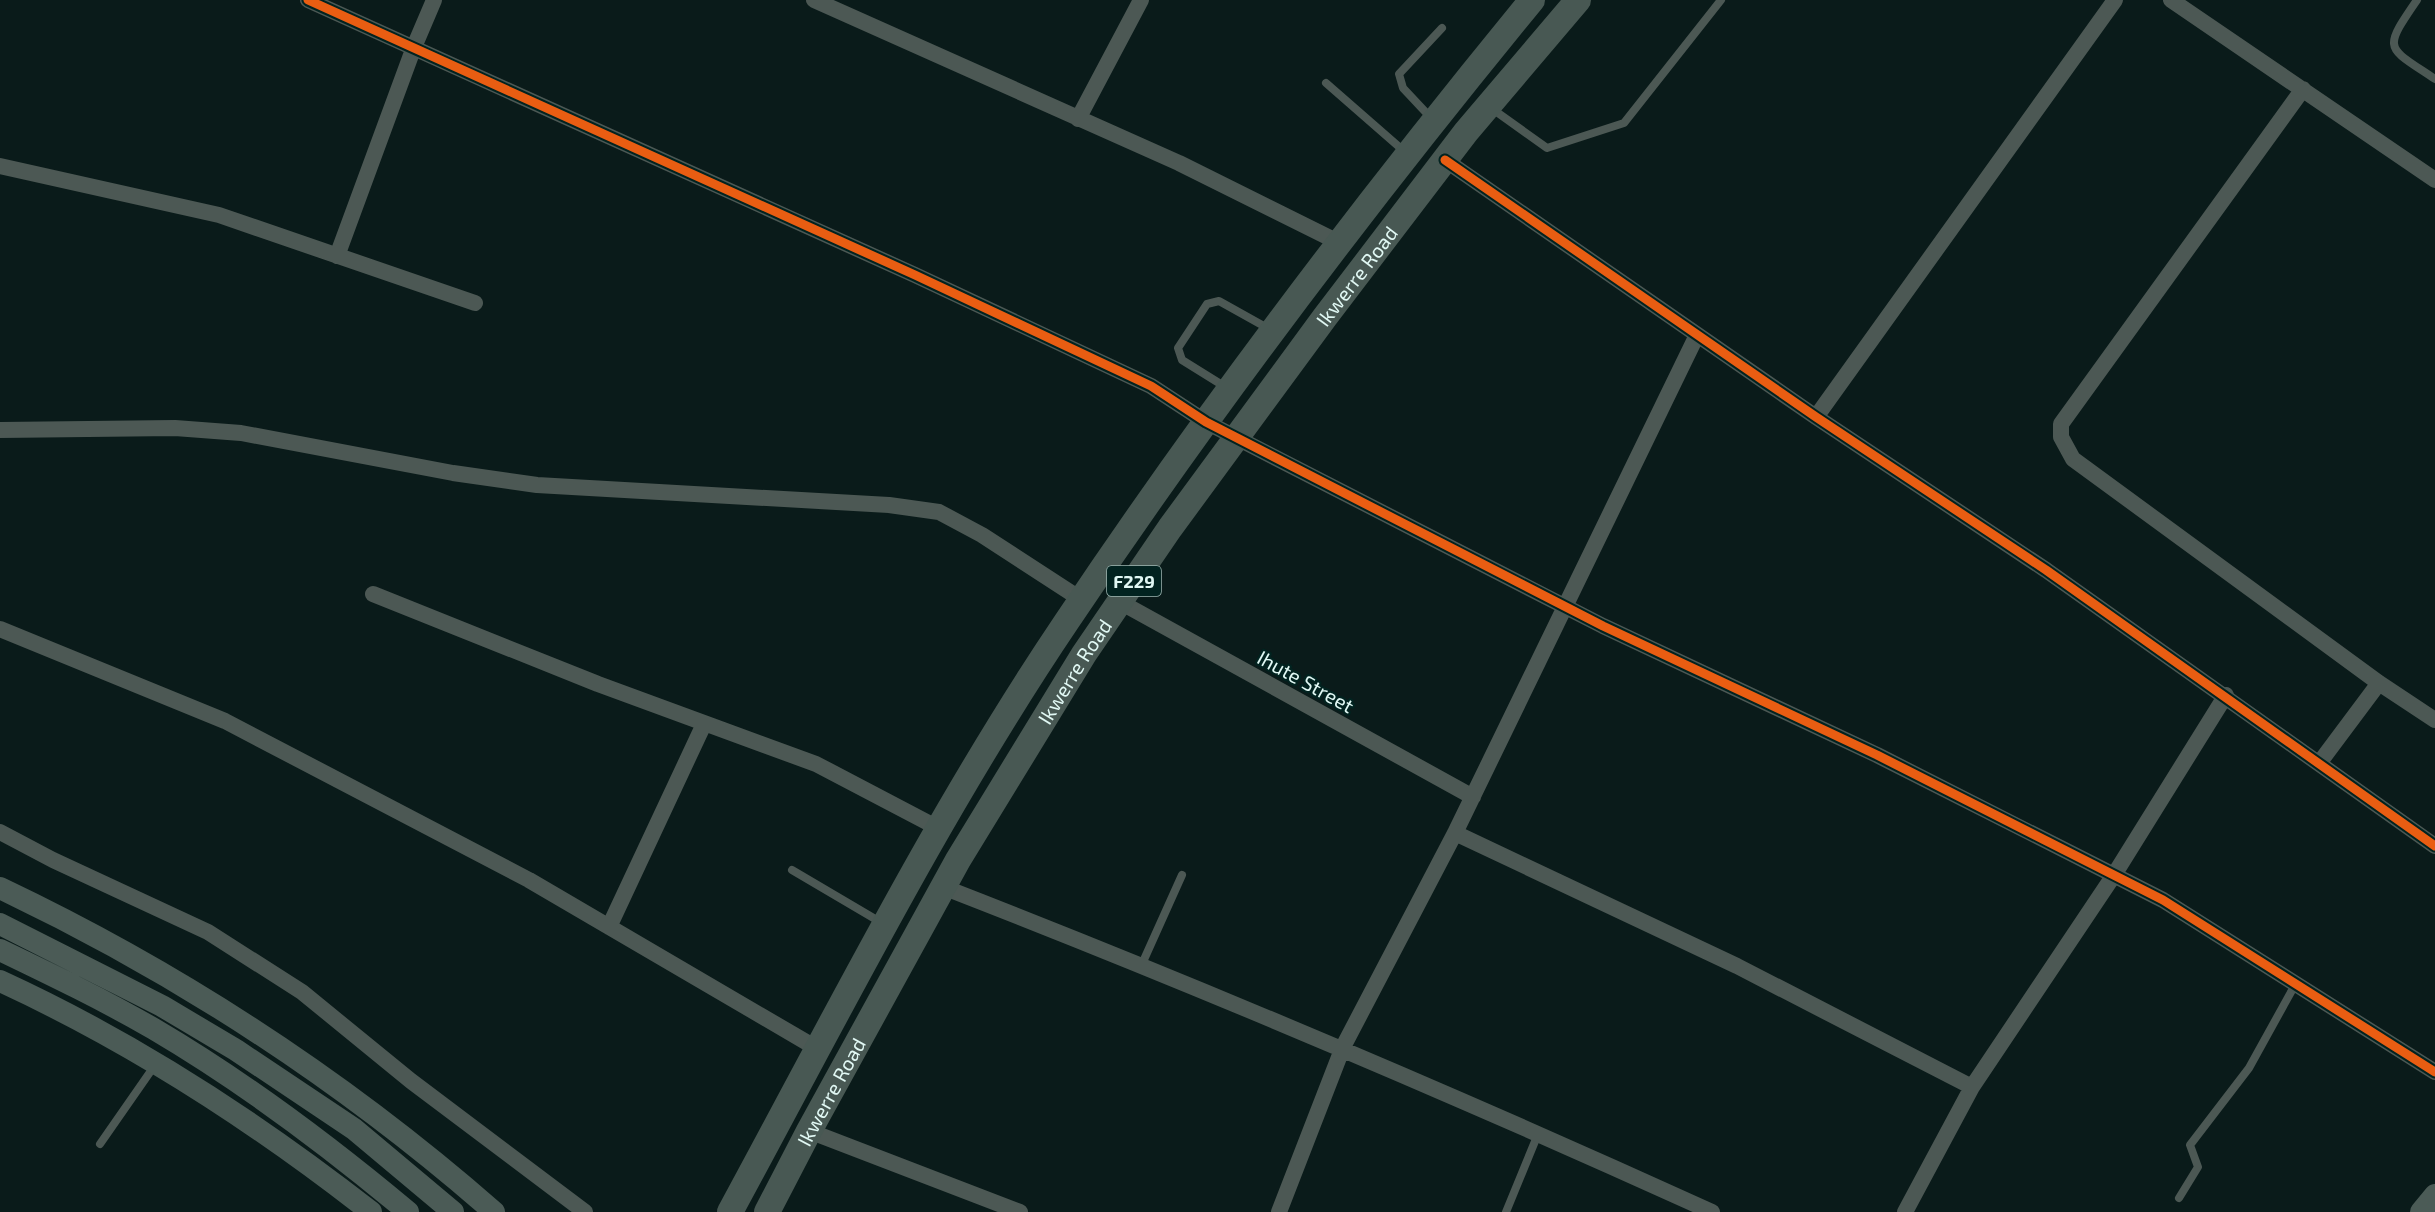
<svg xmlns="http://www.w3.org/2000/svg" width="2435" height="1212" font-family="'Exo 2',sans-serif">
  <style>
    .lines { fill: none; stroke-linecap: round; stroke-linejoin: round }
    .lane { stroke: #4c5854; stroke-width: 8 }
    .street { stroke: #4c5854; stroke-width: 16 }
    .secondary { stroke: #4b5b56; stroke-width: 22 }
    .primary { stroke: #485853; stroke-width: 26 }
    .cycleway-casing { stroke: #022320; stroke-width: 13 }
    .cycleway { stroke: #e95d12; stroke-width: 9 }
    .labels { text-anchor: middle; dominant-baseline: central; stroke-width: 4.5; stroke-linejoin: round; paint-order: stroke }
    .shield { fill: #022320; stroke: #9eb8b4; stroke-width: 1.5 }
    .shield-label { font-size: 18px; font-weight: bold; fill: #e1f8f4 }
    .street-label { font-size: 20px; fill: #e1f8f4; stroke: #022320 }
  </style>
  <rect width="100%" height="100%" fill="#0a1b1a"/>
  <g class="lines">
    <path class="lane" d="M2417 0C2382 51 2386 46 2435 79
      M1326 83 1405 152
      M1491 108 1547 148 1624 123 1721 0
      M1433 120 1403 88 1399 74 1442 28
      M1227 388 1182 360 1178 348 1207 304 1219 301 1271 330
      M792 870 882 923
      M1142 964 1182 875
      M100 1144 155 1065
      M2179 1198 2198 1167 2190 1145 2249 1068 2296 983
      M1506 1212 1538 1134"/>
    <path class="street" d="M308 0 915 275 1151 386 1206 422 1603 626 1877 755 2163 900 2435 1072
      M814 0 1179 163 1340 243
      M2171 0 2435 180
      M2303 89 2061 424V437L2073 459 2379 683 2435 720
      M1078 119 1141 0
      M1445 160 1816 417 2046 570 2435 846
      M0 166 219 215 475 303
      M337 256 414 47 434 0
      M1816 417 2115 0
      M0 430 175 428 241 433 453 473 537 485 889 505 939 512 982 535 1082 600
      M373 594 598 684 816 764 940 829
      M1120 602 1473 797
      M0 629 225 721 529 880 818 1049
      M2320 762 2379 683
      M0 832 53 860 208 932 302 992 411 1081 585 1212
      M1455 833 1737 966 1972 1087
      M943 887C1203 988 1459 1097 1712 1212
      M609 927 704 724
      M809 1131 1020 1212
      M1279 1212 1343 1047 1455 833 1697 335
      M1905 1212 1972 1087 2114 875 2226 695"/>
    <path class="secondary" d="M0 888C181 974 343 1080 494 1212
      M0 924 162 1006 236 1050 354 1129 453 1212
      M0 950C52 975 104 1000 154 1029 244 1082 328 1145 408 1212
      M0 981C133 1042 256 1122 371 1212
      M2421 1212 2435 1195"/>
    <g class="primary">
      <path d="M730 1212C838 1013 940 809 1067 621 1211 406 1368 200 1532 0"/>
      <path id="s1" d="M767 1212 809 1131 958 860 1084 654 1170 528 1325 317 1466 132 1578 0"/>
    </g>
    <defs>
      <path id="cycleway" d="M308 0 915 275 1151 386 1206 422 1603 626 1877 755 2163 900 2435 1072
        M1445 160 1816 417 2046 570 2435 846"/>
    </defs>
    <use href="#cycleway" class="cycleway-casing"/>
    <use href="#cycleway" class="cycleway"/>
  </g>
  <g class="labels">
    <rect class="shield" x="1107" y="566" width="54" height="30" rx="4.5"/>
    <g class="shield-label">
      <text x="1134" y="581">F229</text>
    </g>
    <g class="street-label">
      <text stroke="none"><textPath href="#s1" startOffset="1108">Ikwerre Road</textPath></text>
      <text stroke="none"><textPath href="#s1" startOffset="622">Ikwerre Road</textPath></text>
      <text transform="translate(1306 681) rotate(29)">Ihute Street</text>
      <text stroke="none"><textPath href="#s1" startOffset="136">Ikwerre Road</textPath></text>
    </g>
  </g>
</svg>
